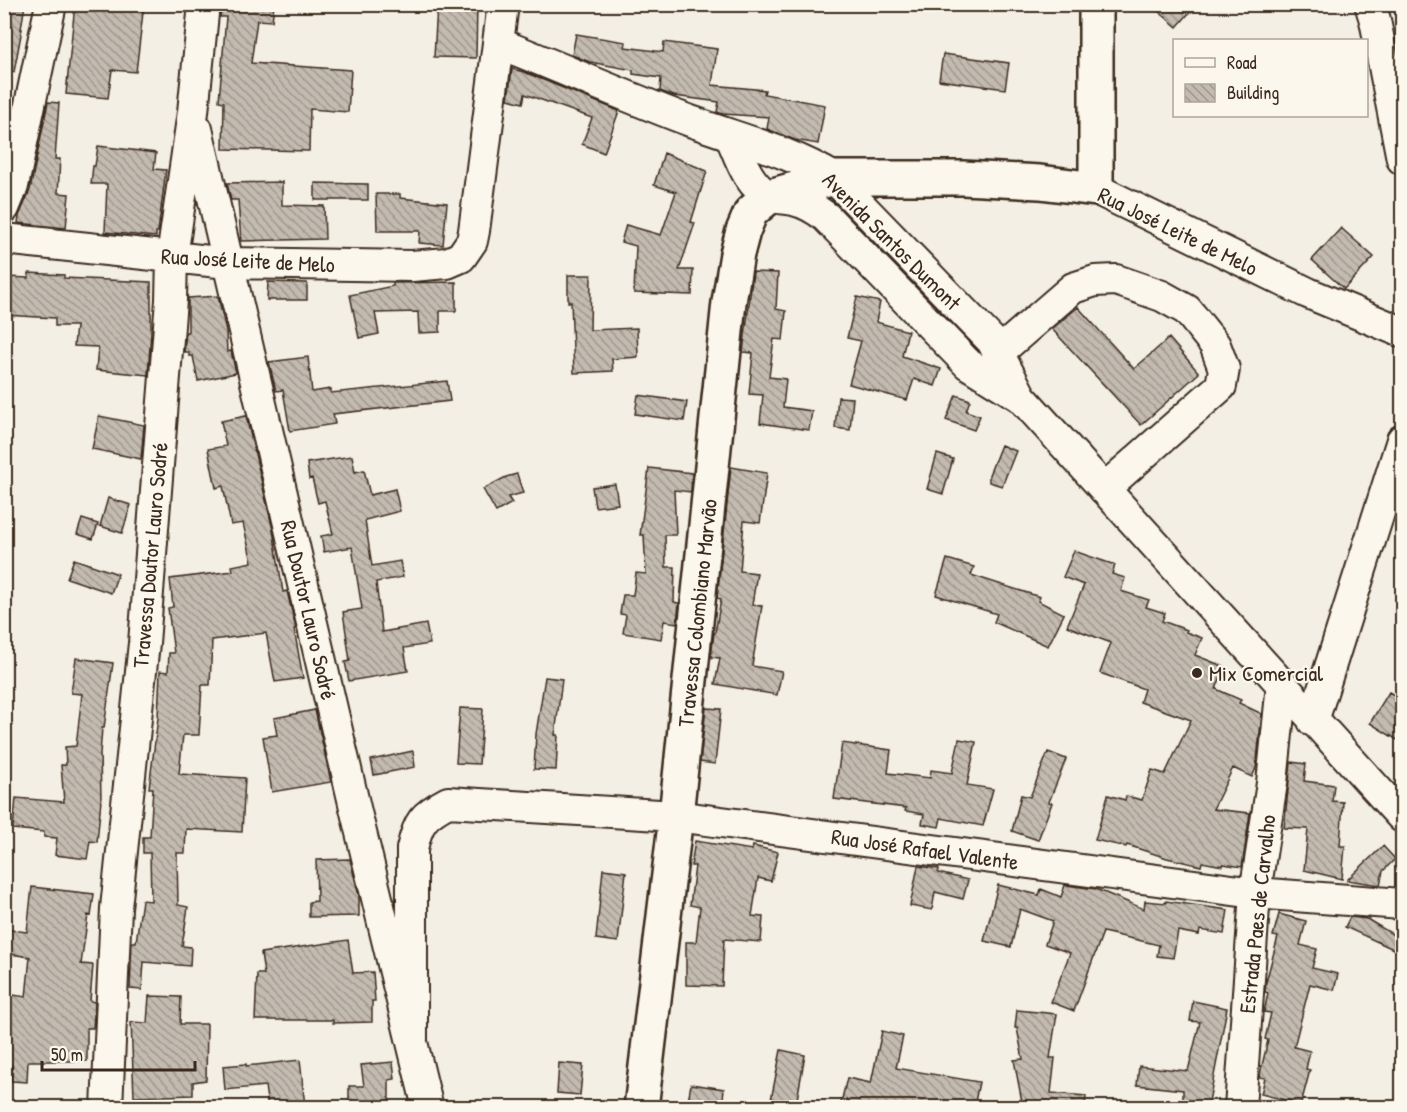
<svg xmlns="http://www.w3.org/2000/svg" width="1407" height="1112" font-family="'Patrick Hand',sans-serif">
  <style>
    .building { fill: url(#building-back-hatch); stroke: #3b2a1e; stroke-width: 1.5 }
    .lines { fill: none; stroke-linecap: round; stroke-linejoin: round }
    .minor-casing { stroke: #3b2a1e; stroke-width: 34 }
    .major-casing { stroke: #3b2a1e; stroke-width: 38 }
    .minor { stroke: #fbf7ec; stroke-width: 30 }
    .major { stroke: #fbf7ec; stroke-width: 33 }
    .poi-dot { fill: #3b2a1e; stroke: #fbf7ec; stroke-width: 2 }
    .labels { text-anchor: middle; dominant-baseline: central; stroke-width: 4.5; stroke-linejoin: round; paint-order: stroke }
    .street-label { font-size: 22px; fill: #3b2a1e; stroke: #fbf7ec }
    .poi-label { font-size: 22px; fill: #3b2a1e; stroke: #fbf7ec; text-anchor: start }
  </style>
  <defs>
    <pattern id="building-back-hatch" width="6" height="6" patternUnits="userSpaceOnUse" patternTransform="scale(1.5)"><rect width="6" height="6" fill="#c3bbb0"/><path d="M-1 5l2 2M0 0l6 6M5-1l2 2" fill="none" stroke="#a0988f"/></pattern>
  </defs>
  <rect width="100%" height="100%" fill="#f3efe4"/>
  <filter id="ink" filterUnits="userSpaceOnUse"><feTurbulence type="fractalNoise" baseFrequency=".0167" numOctaves="2"/><feDisplacementMap in="SourceGraphic" scale="12" xChannelSelector="R" yChannelSelector="G"/><feConvolveMatrix kernelMatrix="1 2 1 2 8 2 1 2 1" color-interpolation-filters="sRGB"/></filter>
  <g filter="url(#ink)">
    <path class="building" d="M4 4H25L21 29H22L14 72H4Z
      M75 4H144L136 72 112 70 108 98 66 94Z
      M221 4H274L272 21 257 20 251 63 351 70 348 112 310 109 309 151 223 149 224 102 219 101 226 17H220Z
      M450 4H477L476 58 434 57 437 6 450 8Z
      M1150 4H1197L1177 27Z
      M576 34 626 42 625 47 663 52 664 42 717 49 712 85 765 90 764 94 825 105 818 144 795 140 767 129 769 117 723 114 717 112 719 102 674 96 660 91 661 78 633 74V70L590 62 572 55Z
      M943 54 1009 63 1005 89 939 80Z
      M512 69 524 72 619 111 604 153 582 144 592 118 525 94 523 103 508 99Z
      M48 102 59 103 55 159H60L58 193 69 194 66 228 18 223 19 216 30 190Z
      M98 146 156 153 154 169 166 170 158 232H156V237L105 232 107 184H91L93 166H95Z
      M664 153 707 171 691 222 695 223 679 270H693L692 295 634 293 636 246 621 242 626 225 661 235 676 192 654 185Z
      M282 182V205L324 206 325 239 241 241 238 200H231L227 183Z
      M315 183 368 184V200H315Z
      M376 194H400V198L447 203 443 245 419 243 420 231H377Z
      M1341 228 1374 257 1344 289 1312 260Z
      M753 272 778 273 776 309 786 311 783 340 774 339 769 377 786 379 783 407 812 411 809 430 760 423 763 395 749 394 753 353 743 352Z
      M29 273 64 275V278L151 282V332L148 375 96 370 98 347 74 346 76 326H55V318L4 315V277L29 278Z
      M568 275H591L590 330 637 328 638 357 612 359 613 371 574 373 571 302H568Z
      M268 282 307 283V300H267Z
      M456 282V311H440V332L419 333 418 312 375 313 379 334 359 338 350 295 393 286V283Z
      M218 296 226 331 227 352 231 351 236 373 198 381 193 356H189V352H184L186 332H188V298Z
      M857 297 880 302 876 322 908 331 902 356 941 369 935 386 914 379 907 400 849 384 861 341 847 338Z
      M1078 307 1134 369 1169 338 1199 373 1141 425 1052 329Z
      M308 357 312 392 331 389V393L447 381 450 401 333 414 335 424 290 431 283 390 276 391 269 362Z
      M638 395 687 402 684 421 635 414Z
      M956 395 970 400 966 411 980 416 974 430 946 420Z
      M838 397 853 398 850 430 835 428Z
      M99 416 144 425 141 459 92 449Z
      M246 416 273 530 283 592 287 591 296 629H294L303 678 275 682 266 633 212 640 210 685H202L199 735H183L179 774 245 778 242 832 186 829 185 853H177L178 905 188 907 182 946 191 947 190 966 144 962 142 990 130 989 132 942H136L142 900 151 901 150 853H143V837H150L153 788H149L158 718 160 671 168 672 169 653H174L168 608 173 607 170 579 233 571 232 566 252 562 243 523 231 525 223 486 216 488 208 449 226 446 221 421Z
      M1001 445 1016 451 1002 486 989 482V475Z
      M937 454 953 459 943 494 927 489Z
      M352 456 355 472 364 470 370 495 395 489 400 511 365 520 372 566 400 561 403 577 376 582 382 632 426 624 430 644 404 648 408 671 349 681 345 662 350 661 343 612 362 609 352 547 324 552 321 536 333 534 325 501 318 503 312 478 309 479 307 463Z
      M731 467 767 473 760 523 744 521 740 571 757 573 752 605 762 606 752 666 782 671 777 695 715 684 720 658 711 657 714 633H715L721 599 717 598Z
      M649 468 692 473 691 492 674 490 676 535H665L666 567H675L674 602 679 603 677 623 664 621 661 639 623 633 626 615 620 614 623 595H633L636 573 646 574 644 535H640Z
      M517 474 523 493 508 497 512 503 496 512 483 489 506 477Z
      M615 484 618 504 595 507 592 487Z
      M108 498 131 505 122 533 100 526Z
      M82 519 98 524 93 539 77 534Z
      M1074 551 1115 565 1112 574 1125 578 1121 591 1149 600 1146 607 1165 613 1162 621 1187 630 1186 632 1202 638 1195 655 1225 667 1216 689 1241 700 1239 703 1262 714 1256 768 1252 777 1233 768 1213 809 1250 813 1242 867 1223 864V866L1202 862 1201 866 1167 858 1127 845 1126 847 1095 840 1108 795 1125 800 1126 796 1142 800 1152 770 1165 774 1191 720 1140 702 1144 689 1100 673 1111 643 1067 626 1084 585 1063 577Z
      M74 559 118 574 111 593 67 578Z
      M947 559 974 567 971 575 1040 597 1038 601 1064 614 1048 646 994 622 997 614 936 595Z
      M76 658 113 663 104 728H102L100 753 101 800 97 842 90 841 87 859 55 855 57 838 44 837V832L13 829 16 798 64 802 61 765H66L65 747 76 746 82 694 71 693Z
      M545 677 562 679 555 735H558L556 770 534 769 536 734Z
      M1389 692 1402 700V743L1370 723Z
      M460 708 483 709 479 764 456 763Z
      M706 708 721 709 715 764 700 762Z
      M315 710 331 782 272 792 263 737 277 735 274 718Z
      M959 739 976 742 967 785 993 789 983 826 941 818 939 827 922 824 924 814 905 811 906 808 834 799 842 743 891 750 888 773 930 778 931 770 952 773Z
      M413 751 415 767 374 775 371 760Z
      M1048 752 1066 759 1049 802 1052 803 1038 840 1012 831 1021 795 1030 797Z
      M1291 762 1306 764 1304 781 1334 785 1332 801 1343 802 1340 846H1345L1342 879 1304 870 1308 829 1284 828Z
      M695 841 752 850 753 846 778 852 771 881 758 878 752 916 763 917 761 942 724 939 722 986 686 985V942H696L700 907 690 905 695 866H691Z
      M1383 846 1395 859 1383 871 1380 885 1347 880Z
      M350 859 359 896V916L309 917V902L317 901 316 860Z
      M918 866 939 869 938 873 968 880 963 899 935 892 932 910 910 906Z
      M603 869 626 872 618 942 596 939Z
      M998 885 1039 895 1041 889 1061 897 1065 885 1096 889 1144 909 1145 901 1166 903V901L1228 910 1224 934 1200 930 1199 935 1178 931 1173 958 1157 956 1159 945 1103 932 1074 1011 1051 1002 1070 953 1045 944 1053 921 1020 909 1011 947 984 941Z
      M32 887 94 894 91 916 88 915 81 964 93 965 90 1001 95 1002 93 1028H87V1061H28L27 1082 11 1081 12 1066H4L7 994 26 997 30 957 4 953V929L27 932Z
      M1279 914 1306 921 1300 945 1317 949 1312 968 1338 974 1334 990 1310 984 1294 1047 1310 1051 1306 1069 1310 1070 1301 1104 1261 1094 1265 1078 1259 1077 1260 1074 1268 1040 1265 1039 1271 1013 1264 1012 1268 993 1265 992 1266 982 1278 937 1273 936Z
      M1350 917 1367 919 1402 940V953L1345 927Z
      M348 940 353 973 373 972 375 1001H372V1022L333 1023V1020H255L257 974H264L261 953Z
      M149 996 181 997 180 1024H207L206 1080 193 1082V1095L134 1097 131 1022 147 1023Z
      M1193 1001 1227 1008 1208 1107H1183V1090L1137 1085 1139 1066 1188 1071 1200 1022 1190 1021Z
      M1017 1010 1057 1014 1050 1058H1055L1051 1093 1086 1096 1085 1107H1023L1014 1060 1023 1059 1017 1028H1015Z
      M882 1031 903 1036 896 1068 979 1082 974 1107H840L847 1078 871 1083Z
      M781 1050 805 1055 796 1105 771 1100Z
      M300 1060 305 1106 268 1107 265 1086 225 1090 223 1066 246 1064V1066Z
      M393 1062 395 1079 389 1080V1107H349V1086H364L361 1065Z
      M559 1063 583 1065 580 1095 557 1093Z
      M691 1084 724 1089 722 1107H687Z"/>
    <g class="lines">
      <defs>
        <path id="minor" d="M1370 4 1375 20 1402 159
          M498 43C561 68 622 95 685 119 735 138 788 150 834 178L992 341 1021 397 1402 817
          M197 129 356 812 428 1108
          M730 135C739 155 748 187 770 196 777 199 786 198 793 200 806 203 816 209 826 217L968 364 1021 397
          M1096 189 1308 293 1402 332
          M4 208 13 186 51 4
          M4 239 228 263 412 266 447 263 461 257 472 241 474 231 503 4
          M998 353 1073 288 1095 281 1116 280 1162 296 1187 310 1215 345 1224 369 1221 386 1104 489
          M1313 721 1402 440
          M412 1039V849C418 822 423 815 448 802L676 816 1255 893 1402 904
          M107 1108 116 908 144 643 171 300 172 257 193 112 204 4
          M1240 1108 1255 893 1272 783 1282 684"/>
        <path id="major" d="M641 1108 676 816 729 302 737 254 743 231 751 212 770 196 834 178H963L1040 182 1096 189V4"/>
      </defs>
      <use href="#minor" class="minor-casing"/>
      <use href="#major" class="major-casing"/>
      <use href="#minor" class="minor"/>
      <use href="#major" class="major"/>
    </g>
  </g>
  <circle class="poi-dot" cx="1197" cy="673" r="6"/>
  <g class="labels">
    <g class="street-label">
      <text transform="translate(1178 231) rotate(26)">Rua José Leite de Melo</text>
      <text transform="translate(892 241) rotate(45)">Avenida Santos Dumont</text>
      <text transform="translate(248 260) rotate(3)">Rua José Leite de Melo</text>
      <text transform="translate(150 555) rotate(-85)">Travessa Doutor Lauro Sodré</text>
      <text transform="translate(309 610) rotate(77)">Rua Doutor Lauro Sodré</text>
      <text transform="translate(697 613) rotate(-84)">Travessa Colombiano Marvão</text>
      <text transform="translate(925 849) rotate(8)">Rua José Rafael Valente</text>
      <text transform="translate(1257 914) rotate(-84)">Estrada Paes de Carvalho</text>
    </g>
    <g class="poi-label">
      <text x="1209" y="673">Mix Comercial</text>
    </g>
  </g>
  <rect width="1407" height="1112" fill="none" stroke="#fbf7ec" stroke-width="24"/>
  <rect x="12" y="12" width="1383" height="1088" fill="none" stroke="#3b2a1e" stroke-width="2" filter="url(#ink)"/>
  <rect x="1173" y="39" width="195" height="78" fill="#fbf7ec" stroke="#aea59a" stroke-width="1.5"/>
  <rect x="1185" y="58" width="30" height="9" fill="#fbf7ec" stroke="#aea59a" stroke-width="1.5"/>
  <text x="1227" y="69" font-size="18" fill="#3b2a1e">Road</text>
  <rect x="1185" y="84" width="30" height="18" fill="url(#building-back-hatch)" stroke="#aea59a" stroke-width="1.5"/>
  <text x="1227" y="99" font-size="18" fill="#3b2a1e">Building</text>
  <path d="M42 1061v9h153v-9" fill="none" stroke="#3b2a1e" stroke-width="3"/>
  <text x="51" y="1061" font-size="18" fill="#3b2a1e" stroke="#fbf7ec" stroke-width="4.5" paint-order="stroke">50 m</text>
</svg>
